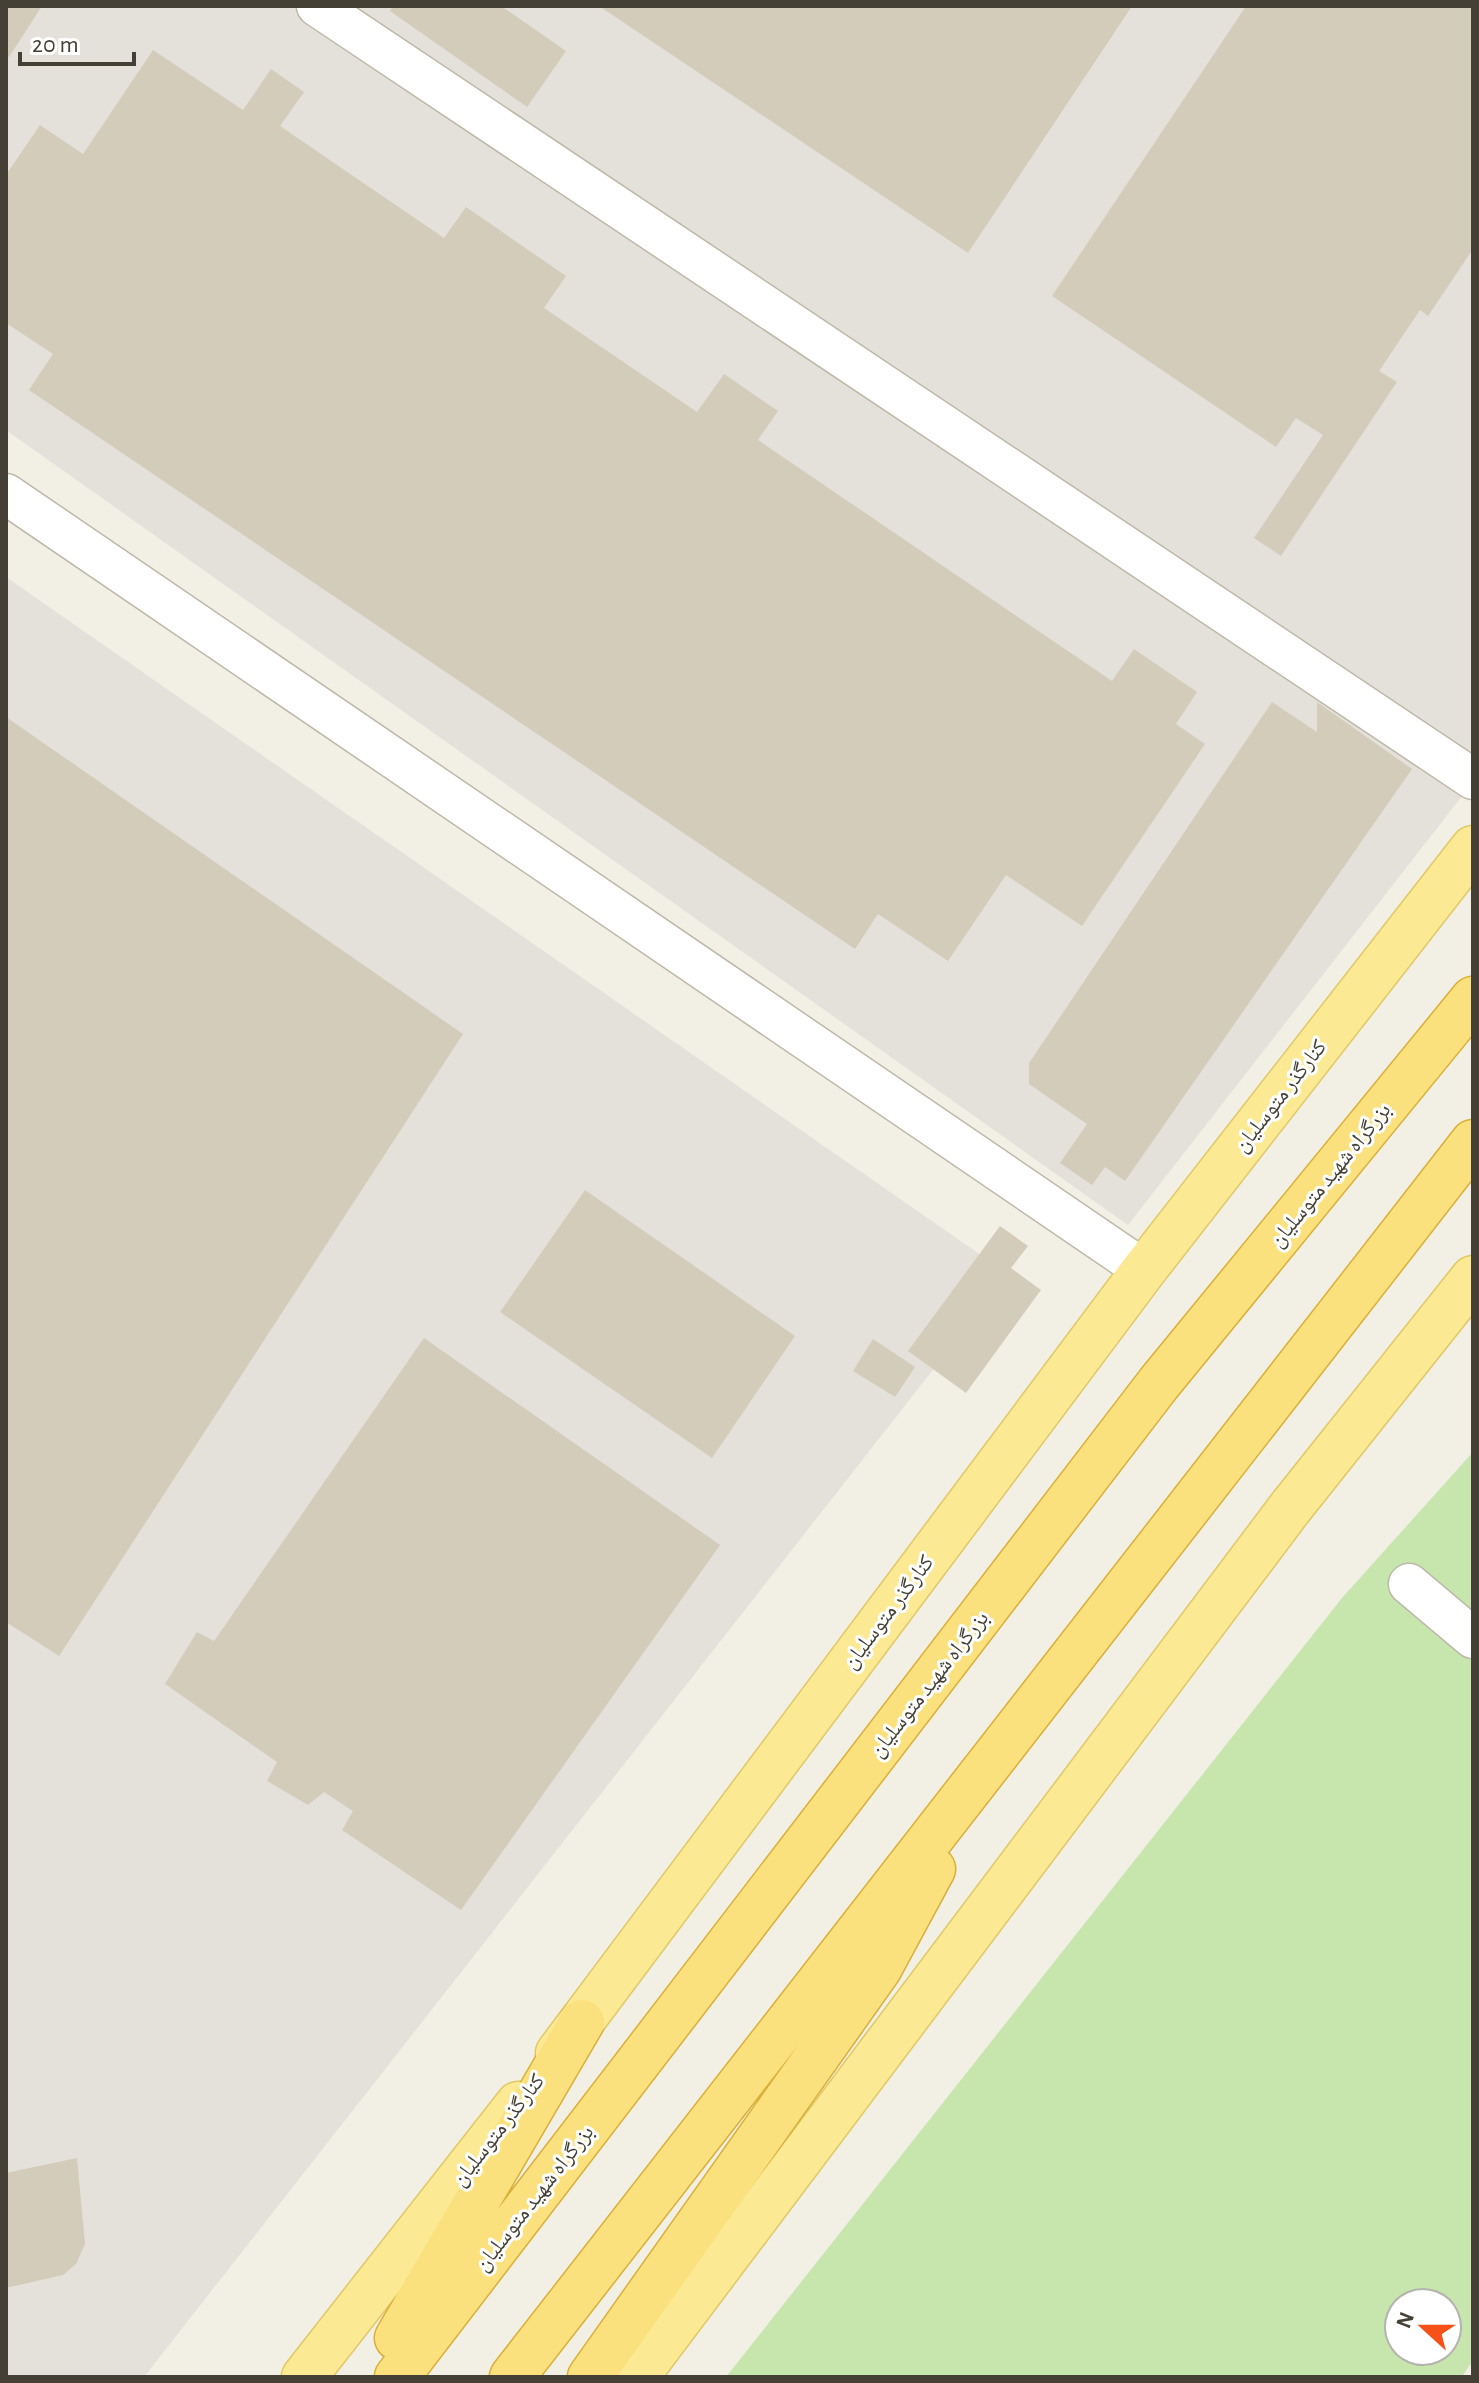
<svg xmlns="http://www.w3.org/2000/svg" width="1479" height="2383" font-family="'Alegreya Sans','Noto Naskh Arabic',sans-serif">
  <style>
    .industrial { fill: #e4e1da }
    .green { fill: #c7e6ae; fill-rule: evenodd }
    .building { fill: #d3ccbb }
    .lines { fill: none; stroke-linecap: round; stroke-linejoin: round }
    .minor-casing { stroke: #bdb8a8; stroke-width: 43 }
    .primary-casing { stroke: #e0c865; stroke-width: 47 }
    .trunk-casing { stroke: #d9af38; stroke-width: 47 }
    .minor { stroke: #fff; stroke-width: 40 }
    .primary { stroke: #fce994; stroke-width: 44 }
    .trunk { stroke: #fbe17e; stroke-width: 44 }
    .labels { text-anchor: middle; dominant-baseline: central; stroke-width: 6; stroke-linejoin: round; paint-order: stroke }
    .street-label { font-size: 22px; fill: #444035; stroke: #fff }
  </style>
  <rect width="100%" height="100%" fill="#f2efe5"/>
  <path class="industrial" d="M6 6H1473V782L1128 1225 6 430Z
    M6 577 1008 1274 144 2377H6Z"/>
  <path class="green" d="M1473 1452V2360L1462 2377H726L1342 1598ZM1399 2303H1447V2351H1399Z"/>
  <path class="building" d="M6 6H42L9 57 6 55Z
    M393 6H501L566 51 527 107 390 11Z
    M599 6H1132L968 253Z
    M1246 6H1473V249L1428 316 1420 310 1379 371 1397 382 1281 556 1254 538 1323 435 1296 418 1276 447 1052 296Z
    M153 50 243 110 271 69 304 92 280 126 444 238 466 207 566 276 544 308 697 412 724 374 778 411 758 440 1112 681 1134 649 1197 692 1176 724 1205 744 1082 926 1006 875 948 961 878 914 855 949 29 390 53 354 6 323V175L40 125 83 154Z
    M1272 702 1317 732V702L1412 769 1125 1181 1105 1167 1092 1185 1060 1163 1087 1124 1029 1084V1063Z
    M6 717 463 1034 59 1656 6 1622Z
    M585 1190 795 1336 712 1458 500 1312Z
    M1000 1226 1028 1246 1011 1268 1041 1290 966 1393 908 1351Z
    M424 1338 720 1545 461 1910 342 1830 353 1811 324 1792 308 1805 267 1781 277 1762 165 1684 197 1632 214 1641Z
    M873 1339 915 1367 895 1397 853 1371Z
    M77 2158 85 2244 76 2264 63 2275 6 2288V2173Z"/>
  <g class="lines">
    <defs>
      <path id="minor" d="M317 6 1473 779
        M6 494 1144 1270
        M1409 1584 1473 1638"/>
      <path id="primary" d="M558 2053 1144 1270 1473 848
        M304 2377 518 2104
        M636 2377 1290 1508 1473 1278"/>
      <path id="trunk" d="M397 2338 582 2022
        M397 2377 1159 1383 1473 999
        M512 2377 1473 1142
        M590 2377 879 1969 933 1869"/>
    </defs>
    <use href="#minor" class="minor-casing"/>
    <use href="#primary" class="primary-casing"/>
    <use href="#trunk" class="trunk-casing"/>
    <use href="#minor" class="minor"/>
    <use href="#primary" class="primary"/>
    <use href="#trunk" class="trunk"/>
  </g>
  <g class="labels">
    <g class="street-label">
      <text transform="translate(1280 1096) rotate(-52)">کنارگذر متوسلیان</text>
      <text transform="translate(1330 1175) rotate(-51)">بزرگراه شهید متوسلیان</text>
      <text transform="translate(888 1612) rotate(-53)">کنارگذر متوسلیان</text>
      <text transform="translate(929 1684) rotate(-52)">بزرگراه شهید متوسلیان</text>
      <text transform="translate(498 2130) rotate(-52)">کنارگذر متوسلیان</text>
      <text transform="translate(534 2198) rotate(-52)">بزرگراه شهید متوسلیان</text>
    </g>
  </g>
  <rect width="1479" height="2383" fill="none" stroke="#444035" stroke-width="16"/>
  <g transform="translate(1423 2327) rotate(291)"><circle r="38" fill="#ffffff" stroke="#b4b3ae" stroke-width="2"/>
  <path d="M0-6L14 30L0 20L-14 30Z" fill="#f55119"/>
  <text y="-12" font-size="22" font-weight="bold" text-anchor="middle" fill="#444035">N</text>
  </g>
  <path d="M20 52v12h114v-12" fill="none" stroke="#444035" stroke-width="4"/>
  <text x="32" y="52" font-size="24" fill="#444035" stroke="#ffffff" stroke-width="6" paint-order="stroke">20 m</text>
</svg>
